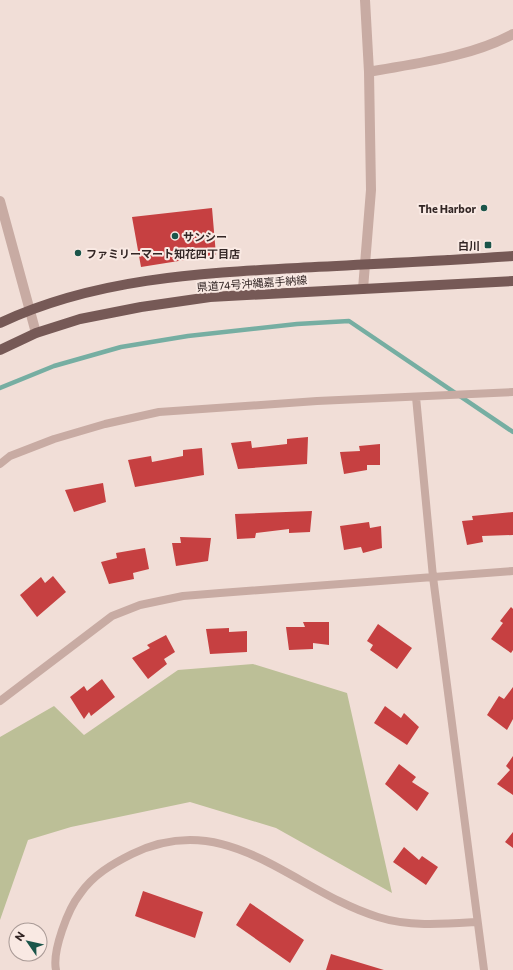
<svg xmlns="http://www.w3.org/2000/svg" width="513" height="970" font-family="Commissioner,'Noto Sans JP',sans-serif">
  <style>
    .green { fill: #bcbf97 }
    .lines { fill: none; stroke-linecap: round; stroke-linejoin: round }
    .stream { stroke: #76aea2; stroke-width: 4.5 }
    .building { fill: #c64041 }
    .service { stroke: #c8aba3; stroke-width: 8 }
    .minor { stroke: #c8aba3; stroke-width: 10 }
    .tertiary { stroke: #c8aba3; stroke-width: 10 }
    .primary { stroke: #765956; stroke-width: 10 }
    .poi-dot { fill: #1b554a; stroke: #f9e9e3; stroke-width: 1.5 }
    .labels { text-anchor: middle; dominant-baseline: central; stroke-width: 4; stroke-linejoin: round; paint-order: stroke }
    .poi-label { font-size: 11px; font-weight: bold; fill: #332625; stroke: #f9e9e3; text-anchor: end }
    .street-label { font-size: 11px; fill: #332625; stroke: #f9e9e3 }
  </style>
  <rect width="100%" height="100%" fill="#f1ded7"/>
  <path class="green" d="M253 664 347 693 392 893 276 828 190 802 71 827 28 840 0 920V737L54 706 84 735 178 670Z"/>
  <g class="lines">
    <path class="stream" d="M0 388 54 366 121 347 188 336 297 324 349 321 513 432"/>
  </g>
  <path class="building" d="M212 208 216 255 141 267 132 217Z
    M308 437 307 464 238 469 231 443 251 441 252 448 287 444V439Z
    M380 444V465H367V470L344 474 340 452 360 451 359 446Z
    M202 448 204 475 135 487 128 460 151 456 152 462 183 456V450Z
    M103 483 106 502 74 512 65 490Z
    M312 511 310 532 289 533V529L256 533 255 538 237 539 235 514Z
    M513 512V535L482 536 483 542 467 545 462 521 473 520 472 516Z
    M369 522 370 528 381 526 382 548 363 553 361 547 344 550 340 526Z
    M180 537 211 538 208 561 176 566 172 543H181Z
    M145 548 149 569 133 573 134 579 109 584 101 562 117 558 116 553Z
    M53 576 66 592 37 617 20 595 41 577 45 583Z
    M511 607 513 609V650L511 653 491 639 503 623 500 621Z
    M303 622H329V645L313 643V649L289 650 286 627H305Z
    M378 624 412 648 397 669 370 650 373 645 367 641Z
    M229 628V632L247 631V652L210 654 206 629Z
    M166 635 175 652 164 659 167 664 148 679 132 658 150 648 147 645Z
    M102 679 115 697 91 716 89 712 84 719 70 697 84 686 87 691Z
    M513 687V719L507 730 487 715 499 696 504 699Z
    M385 706 401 718 404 713 419 727 407 745 374 723Z
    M513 756V795L497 784 510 770 506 766Z
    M399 764 416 777 412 782 429 793 417 811 385 784Z
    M513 832V848L505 842Z
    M404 847 419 860 422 856 438 867 426 885 393 862Z
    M143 891 203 912 195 938 135 916Z
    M250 903 304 940 290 963 236 925Z
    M331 954 384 970H326Z"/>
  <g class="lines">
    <path class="service" d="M416 397 433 577 484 970
      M0 464 10 456 54 439 105 424 159 412 317 401 513 392
      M0 701 112 616 140 605 183 596 220 593 513 571
      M56 970C52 951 68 909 80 894 93 875 112 864 132 854 229 807 293 891 378 917 409 927 445 924 477 922"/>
    <path class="minor" d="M369 72C417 63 470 57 513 34
      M363 289 371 190 369 72 365 0"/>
    <path class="tertiary" d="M0 201 36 333"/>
    <path class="primary" d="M0 323C93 279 198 273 298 268 370 264 441 261 513 256
      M0 350 36 333 80 319 141 307 210 297 513 281"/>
  </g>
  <g class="poi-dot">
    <circle cx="484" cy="208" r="4"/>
    <circle cx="175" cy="236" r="4"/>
    <rect x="484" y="241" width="8" height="8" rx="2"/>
    <circle cx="78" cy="253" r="4"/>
  </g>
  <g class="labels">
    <g class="poi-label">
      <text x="476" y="208">The Harbor</text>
      <text x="183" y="236" text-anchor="start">サンシー</text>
      <text x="480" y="245">白川</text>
      <text x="86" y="253" text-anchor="start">ファミリーマート知花四丁目店</text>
    </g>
    <g class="street-label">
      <text transform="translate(252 283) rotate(-4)">県道74号沖縄嘉手納線</text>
    </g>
  </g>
  <g transform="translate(28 942) rotate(304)"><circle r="19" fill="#f9e9e3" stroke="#aa9b97"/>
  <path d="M0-3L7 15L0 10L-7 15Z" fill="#1b554a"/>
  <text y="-6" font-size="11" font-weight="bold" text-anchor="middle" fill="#332625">N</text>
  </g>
</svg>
